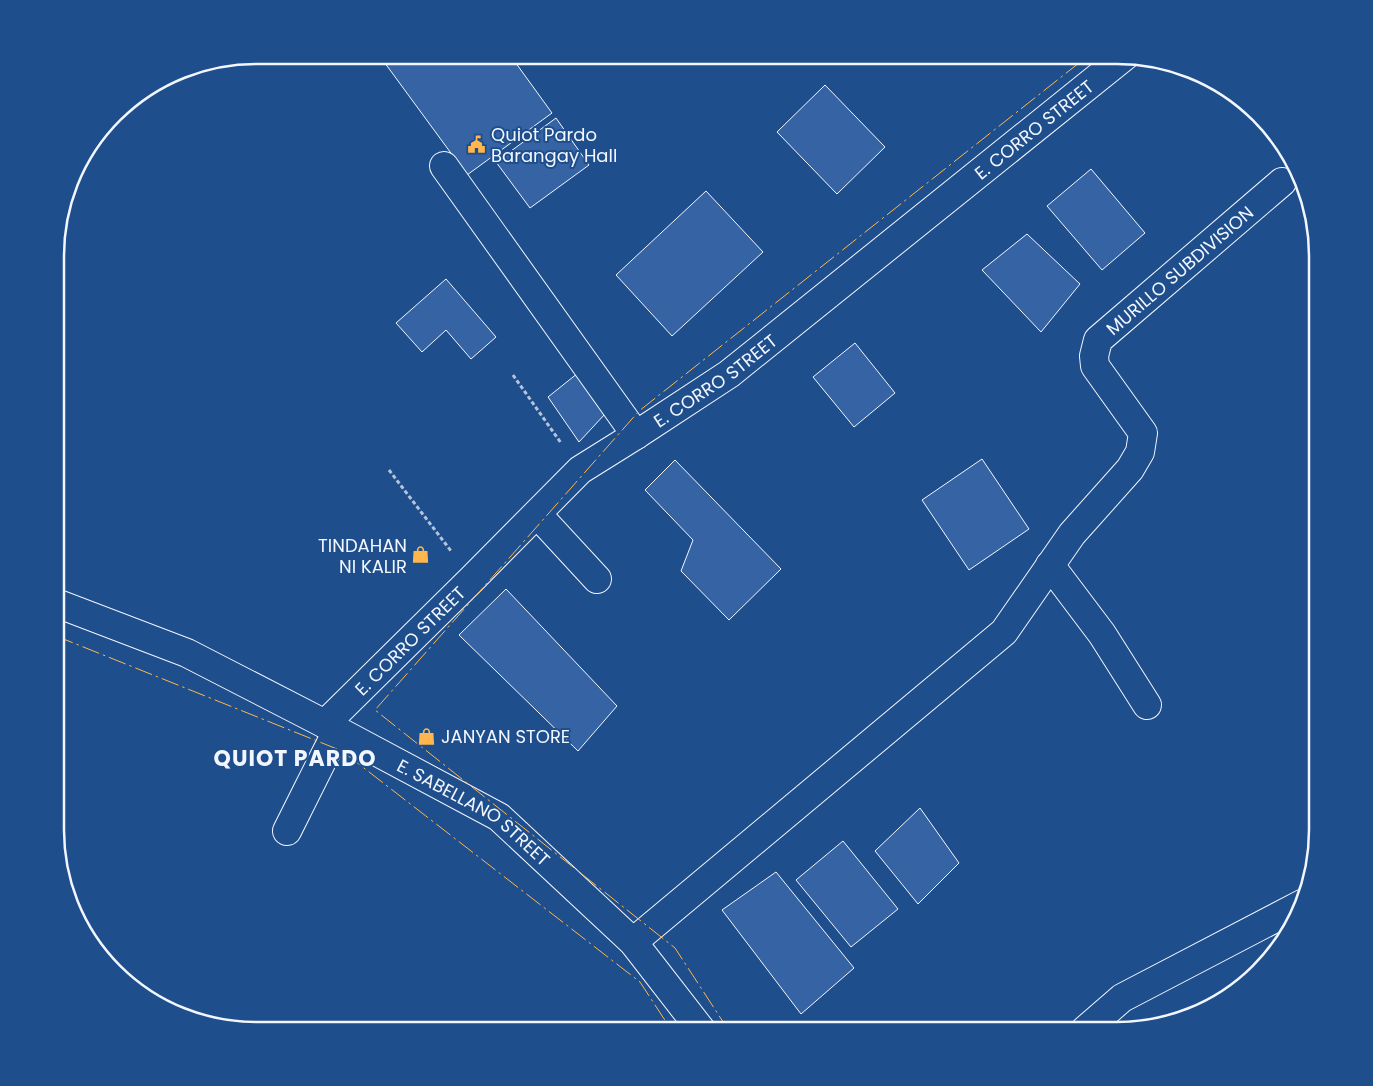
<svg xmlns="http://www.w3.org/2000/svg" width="1373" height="1086" font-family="Poppins,sans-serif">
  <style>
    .building { fill: #3563a3; stroke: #f2f6ff }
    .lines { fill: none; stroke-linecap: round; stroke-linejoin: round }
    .minor-casing { stroke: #f2f6ff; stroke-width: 30 }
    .path { stroke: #b3c4dc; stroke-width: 3; stroke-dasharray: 4 2.5; stroke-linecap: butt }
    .minor { stroke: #1f4e8c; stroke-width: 28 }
    .power { stroke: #ffb74d; stroke-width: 1; stroke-dasharray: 18 4 2.5 4; stroke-linecap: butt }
    .labels { text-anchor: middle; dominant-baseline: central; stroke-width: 4; stroke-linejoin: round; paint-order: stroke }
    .street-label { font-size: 18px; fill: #f2f6ff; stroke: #1f4e8c }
    .poi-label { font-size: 18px; fill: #f2f6ff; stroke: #1f4e8c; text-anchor: start }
    .district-label { font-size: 22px; font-weight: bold; letter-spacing: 1px; fill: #f2f6ff; stroke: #1f4e8c }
    .rim { fill: none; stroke: #f2f6ff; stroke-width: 2.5 }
  </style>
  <rect width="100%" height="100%" fill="#1f4e8c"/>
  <path class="building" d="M379 55H510L552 113 467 175Z
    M825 85 885 147 837 194 777 132Z
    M556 118 589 165 530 208 496 162Z
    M1091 169 1145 233 1102 270 1047 206Z
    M706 191 763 252 672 336 616 275Z
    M1027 234 1080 284 1041 332 982 270Z
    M446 279 496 337 471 359 446 330 422 352 396 323Z
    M855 343 895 393 854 427 813 377Z
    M578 373 605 414 579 442 548 397Z
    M982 459 1029 529 969 570 922 500Z
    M675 460 781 569 729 620 681 571 693 540 645 490Z
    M506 589 617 706 578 751 459 635Z
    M920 808 959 863 918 904 875 851Z
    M843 841 898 909 851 947 796 880Z
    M776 872 854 968 801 1014 722 910Z"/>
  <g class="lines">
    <defs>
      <g id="minor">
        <path d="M444 166 636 435"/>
        <path d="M537 514 597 579"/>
        <path d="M1050 565 1102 634 1147 705"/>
        <path id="s1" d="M56 603 187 653 325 724 499 817 633 942 702 1031"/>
        <path id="s2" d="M325 724 472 579 580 470 636 435 729 374 1126 55"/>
        <path d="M287 831 337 731"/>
        <path id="s3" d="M633 942 1004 632 1072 534 1130 469 1140 452 1143 433 1095 366 1094 356 1098 340 1282 182"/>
        <path d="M1084 1031 1122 998 1304 903"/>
      </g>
    </defs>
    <use href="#minor" class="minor-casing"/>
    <path class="path" d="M513 375 561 443
      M389 470 451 551"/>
    <use href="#minor" class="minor"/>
    <path class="power" d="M56 636 342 751 640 982 672 1031
      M729 1031 675 948 375 710 639 411 1089 55"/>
  </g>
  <defs>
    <symbol id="civic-bare" viewBox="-9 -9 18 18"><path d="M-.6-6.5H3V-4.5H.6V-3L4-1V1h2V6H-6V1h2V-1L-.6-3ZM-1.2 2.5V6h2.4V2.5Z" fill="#ffb74d" stroke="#1f4e8c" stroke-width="2.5" paint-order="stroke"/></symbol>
    <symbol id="shop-bare" viewBox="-9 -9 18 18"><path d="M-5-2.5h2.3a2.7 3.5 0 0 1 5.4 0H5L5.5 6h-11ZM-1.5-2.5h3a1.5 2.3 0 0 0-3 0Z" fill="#ffb74d" stroke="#1f4e8c" stroke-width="2.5" paint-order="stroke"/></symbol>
  </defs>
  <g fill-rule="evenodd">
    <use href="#civic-bare" x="464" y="132" width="25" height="25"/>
    <use href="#shop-bare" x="408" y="542" width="25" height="25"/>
    <use href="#shop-bare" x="414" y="724" width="25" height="25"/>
  </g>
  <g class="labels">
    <g class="street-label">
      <text stroke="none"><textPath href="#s2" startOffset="928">E. CORRO STREET</textPath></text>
      <text stroke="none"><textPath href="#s3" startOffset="945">MURILLO SUBDIVISION</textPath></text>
      <text stroke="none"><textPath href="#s2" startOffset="522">E. CORRO STREET</textPath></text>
      <text stroke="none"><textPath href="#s2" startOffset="119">E. CORRO STREET</textPath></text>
      <text stroke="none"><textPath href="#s1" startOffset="469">E. SABELLANO STREET</textPath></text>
    </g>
    <g class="poi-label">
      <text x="491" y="134">Quiot Pardo<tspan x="491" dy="21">Barangay Hall</tspan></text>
      <text x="407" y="545" text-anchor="end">TINDAHAN<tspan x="407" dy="21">NI KALIR</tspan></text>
      <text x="441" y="736">JANYAN STORE</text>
    </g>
    <g class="district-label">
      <text x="295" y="758">QUIOT PARDO</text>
    </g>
  </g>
  <path d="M0 0H1373V1086H0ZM256 64H1117A192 192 0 0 1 1309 256V830A192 192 0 0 1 1117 1022H256A192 192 0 0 1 64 830V256A192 192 0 0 1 256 64Z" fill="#1f4e8c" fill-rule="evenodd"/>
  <path class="rim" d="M256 64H1117A192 192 0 0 1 1309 256V830A192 192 0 0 1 1117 1022H256A192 192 0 0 1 64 830V256A192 192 0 0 1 256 64Z"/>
</svg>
